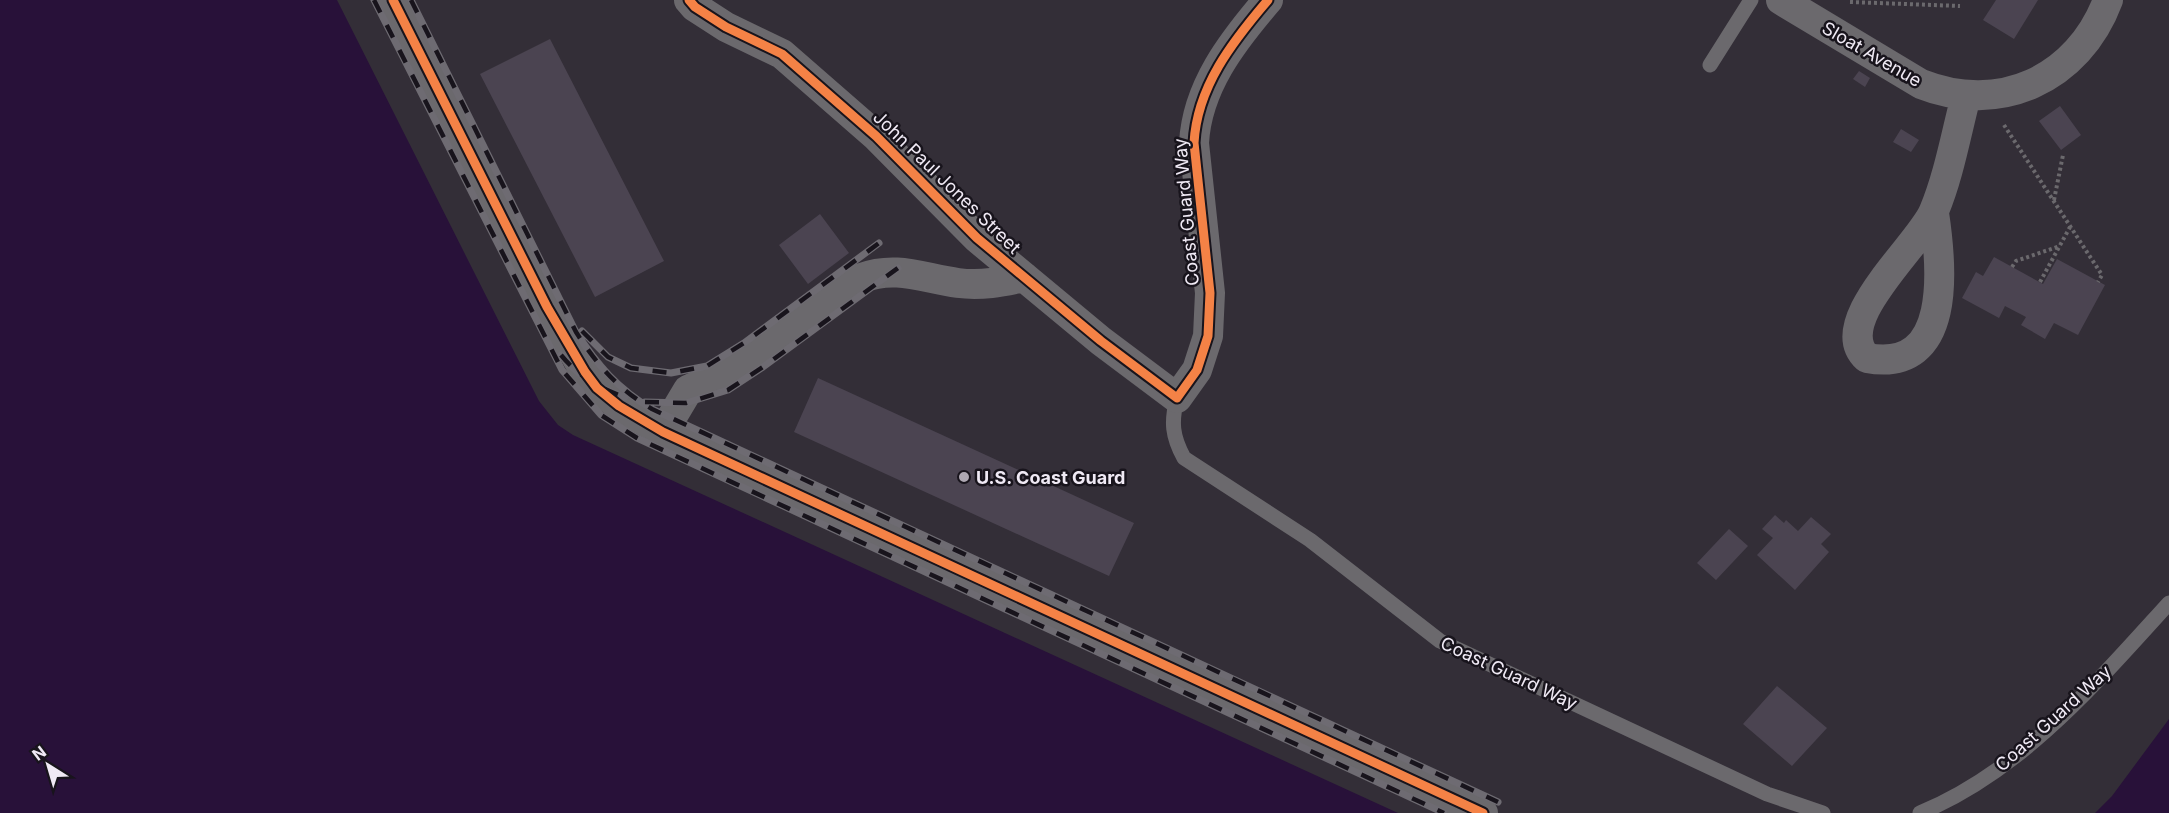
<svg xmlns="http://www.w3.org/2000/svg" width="2169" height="813" font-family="Inter,sans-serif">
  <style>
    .water { fill: #281139 }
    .building { fill: #4b4451 }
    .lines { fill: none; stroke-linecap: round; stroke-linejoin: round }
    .path { stroke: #6b696d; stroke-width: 4; stroke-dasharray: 3 3; stroke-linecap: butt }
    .lane { stroke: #6b696d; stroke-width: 15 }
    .street { stroke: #6b696d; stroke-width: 30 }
    .rail-casing { stroke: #6e6b72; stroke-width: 7 }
    .rail { stroke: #18141c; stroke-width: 4.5; stroke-dasharray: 14; stroke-linecap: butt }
    .cycleway-casing { stroke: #18141c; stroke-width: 13 }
    .cycleway { stroke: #f48246; stroke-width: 9 }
    .poi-dot { fill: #aea8b2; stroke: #18141c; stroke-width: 2 }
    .labels { text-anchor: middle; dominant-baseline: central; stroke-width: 5; stroke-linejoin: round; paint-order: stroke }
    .street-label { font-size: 18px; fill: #f0eaf5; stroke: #18141c }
    .poi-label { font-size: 18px; font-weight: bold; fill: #f0eaf5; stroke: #18141c; text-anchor: start }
  </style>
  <rect width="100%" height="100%" fill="#332e37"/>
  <path class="water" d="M0 0H337L539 401 558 425 573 435 1398 813H0Z
    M2169 719V813H2095L2112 796Z"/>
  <path class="building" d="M1996 0H2038L2014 39 1983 20Z
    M550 39 664 261 595 297 480 74Z
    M1859 71 1870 78 1865 87 1853 79Z
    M2060 106 2081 135 2061 150 2039 121Z
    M1901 129 1919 140 1911 152 1893 142Z
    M820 214 849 253 808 284 779 245Z
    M1994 257 2043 284 2057 259 2105 285 2078 335 2054 323 2045 339 2021 325 2026 317 2005 306 1999 318 1962 298 1976 272 1983 276Z
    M818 378 1134 523 1109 576 794 432Z
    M1775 515 1784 523 1786 520 1798 531 1811 517 1831 534 1821 544 1829 552 1795 590 1757 555 1773 538 1762 529Z
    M1729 529 1748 546 1716 580 1697 563Z
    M1777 686 1827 728 1792 766 1743 724Z"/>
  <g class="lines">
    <path class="path" d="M1850 2 1960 6
      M2004 125 2102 275 2098 282
      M2054 200 2063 155
      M2012 267 2016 261 2060 246
      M2040 282 2070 227"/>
    <path class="lane" d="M1710 65 1751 0
      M1177 398C1171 422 1172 436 1184 458L1310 540 1440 641 1767 794 1823 813
      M1920 813C2022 771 2097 682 2169 603"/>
    <path class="street" d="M393 0 547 307 585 372 597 388 619 406 663 432 1483 813
      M689 0 695 7 726 27 782 54 876 136 977 238 1101 341 1177 398 1197 370 1208 336 1210 293 1194 143C1197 87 1232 42 1268 0
      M1781 0 1921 84C1999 115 2078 80 2108 0
      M1934 213C1942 266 1953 374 1867 358 1828 322 1921 244 1934 211 1949 175 1956 134 1966 96
      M663 432 688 390 725 373 861 278C897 265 922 278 958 283 981 286 1002 282 1024 277"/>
    <defs>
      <path id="rail" d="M374 0 562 370 601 415 637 438 1444 813
        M411 0 576 332C597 365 618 389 652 409L1498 802
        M582 331 608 357 631 368 671 373 707 366 744 343 879 243
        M561 355C577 375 600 389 625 397
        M645 402 686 403 728 390 763 367 898 268"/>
    </defs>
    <use href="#rail" class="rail-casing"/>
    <use href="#rail" class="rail"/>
    <defs>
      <path id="cycleway" d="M393 0 547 307 585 372 597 388 619 406 663 432 1483 813
        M689 0 695 7 726 27 782 54 876 136 977 238 1101 341 1177 398 1197 370 1208 336 1210 293 1194 143C1197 87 1232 42 1268 0"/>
    </defs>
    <use href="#cycleway" class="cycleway-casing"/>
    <use href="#cycleway" class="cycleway"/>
  </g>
  <circle class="poi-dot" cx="964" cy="477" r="6"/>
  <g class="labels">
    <g class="street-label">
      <text transform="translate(1872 54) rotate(30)">Sloat Avenue</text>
      <text transform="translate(947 182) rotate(44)">John Paul Jones Street</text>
      <text transform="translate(1186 212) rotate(-95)">Coast Guard Way</text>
      <text transform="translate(1509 673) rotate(25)">Coast Guard Way</text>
      <text transform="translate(2053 718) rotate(-42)">Coast Guard Way</text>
    </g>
    <g class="poi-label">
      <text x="976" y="477">U.S. Coast Guard</text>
    </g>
  </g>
  <g transform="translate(48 765) rotate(323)" stroke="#18141c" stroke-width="4.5" paint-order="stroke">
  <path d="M0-4.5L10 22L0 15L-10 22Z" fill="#f0eaf5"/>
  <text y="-9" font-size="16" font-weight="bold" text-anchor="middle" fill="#f0eaf5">N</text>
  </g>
</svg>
